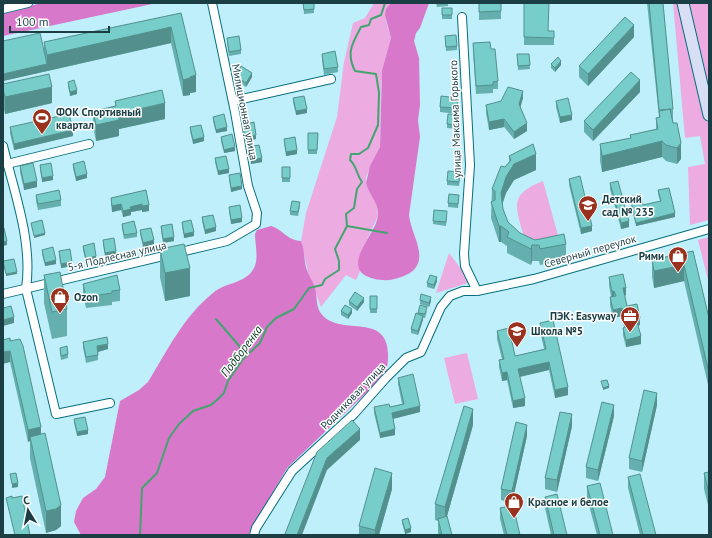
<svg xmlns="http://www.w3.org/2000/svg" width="712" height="538" font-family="'PT Sans',sans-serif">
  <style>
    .green { fill: #ecace1 }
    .forest { fill: #d878ca }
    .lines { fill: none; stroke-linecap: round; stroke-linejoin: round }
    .stream { stroke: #44a46f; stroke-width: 2 }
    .street-casing { stroke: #066e7e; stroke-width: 10 }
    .secondary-casing { stroke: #066e7e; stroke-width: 13 }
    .street { stroke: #fff; stroke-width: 8 }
    .secondary { stroke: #d8def4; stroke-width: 11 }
    .wall { fill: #65b0ae }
    .shaded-wall { fill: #53908d }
    .building { fill: #76cdca; stroke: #53908d }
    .labels { text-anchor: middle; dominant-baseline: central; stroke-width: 3; stroke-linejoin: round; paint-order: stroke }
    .poi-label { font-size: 11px; font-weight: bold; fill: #1b3e45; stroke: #fff; text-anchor: start }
    .street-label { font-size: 11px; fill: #1b3e45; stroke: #fff }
    .water-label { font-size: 12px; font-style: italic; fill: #083b1d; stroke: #fff }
  </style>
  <rect width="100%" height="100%" fill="#bfeffa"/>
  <path class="green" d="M374 3H391L386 21 391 38 381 82 380 147 366 177V183L376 202 378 216 361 252 359 262 360 271 356 280 346 275 321 307 309 276 301 241 306 213 337 117 344 62 353 23 365 18Z
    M673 3H709V220L690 225 688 167 705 164 700 136 685 138Z
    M543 181 561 246 548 249 523 234C515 205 510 194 543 181Z
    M709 237V284L698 240Z
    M449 253 471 282 436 293Z
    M467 353 478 399 455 404 444 358Z"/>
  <path class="forest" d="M42 3H157L3 36V12Z
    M391 3H429L420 28 416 33 414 41 419 58 420 105 418 120 420 137 409 215C411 236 433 262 406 275 399 278 391 281 383 280 376 280 364 277 360 271 351 254 378 231 378 214 378 201 369 195 366 183L370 166 380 147 382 71 391 38 385 15 386 9Z
    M271 226C284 230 286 240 301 241 304 249 304 255 305 262 306 272 312 279 315 288 317 296 316 306 320 312 339 342 400 302 386 374L287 468 248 535H81L74 522 76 511 83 498 96 489 105 477 120 401 139 390 148 382C167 351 184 316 213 293 225 282 246 284 254 268 259 259 255 244 255 234L257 230Z"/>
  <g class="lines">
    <path class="stream" d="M347 226 387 233
      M216 319 247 355
      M140 535 142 488 157 473 169 438 179 424 193 411 211 405 218 399 224 393 228 381 243 359 260 343 267 327 276 318 294 309 309 288 322 285 325 279 339 270V261L335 249 347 226 346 214 354 208 357 189 362 182C356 174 357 166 350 160L351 154H359L368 148 378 125 379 93 376 74 355 71C346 53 352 44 361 27L369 25 371 19 381 15 385 3"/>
    <defs>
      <path id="street" d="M3 9 28 3
        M462 17 470 165 464 254 465 266 477 291
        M233 101 331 79
        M3 146C14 192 33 241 26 289L56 414 110 403
        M3 163 7 164 89 144
        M3 294 227 241 256 224 257 213 248 186 235 112 212 3
        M254 535 256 528 292 471 354 414 385 379 406 358 421 352 441 307 450 296 463 291H477L534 279 709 229"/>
      <path id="secondary" d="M683 3 709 115"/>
    </defs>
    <use href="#street" class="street-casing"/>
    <use href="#secondary" class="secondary-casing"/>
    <use href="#street" class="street"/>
    <use href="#secondary" class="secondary"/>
  </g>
  <path class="wall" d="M303 3H314V13L304 14Z
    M436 3H448V6L437 7Z
    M479 3H501V19L479 20Z
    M524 3 548 31H554V45H524Z
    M647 3H663L673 109V120L681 159 677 164 666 161 662 157 602 172 600 161V144L630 138V135L656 129V118L659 117Z
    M442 8H452V19H442Z
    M181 13 196 92 190 93V95L183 96 171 43 3 81 44 50V42Z
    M445 36 457 46V50L446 51Z
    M634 37 588 86 579 77V66Z
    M227 38 241 50V54L229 56 227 42Z
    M473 43 491 49 498 81V89H493V93L476 94 473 51Z
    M322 54 338 67V72L324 75 322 60Z
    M517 54H529L530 69 518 70Z
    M551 64 561 65 555 72 551 68Z
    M235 76 252 77 246 87 235 80Z
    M68 82 77 94 70 96 68 86Z
    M3 84 52 103 5 114 3 105Z
    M640 92 593 141 584 132V121Z
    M293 98 307 113 296 115 293 102Z
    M523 98 520 107 527 131 514 139 504 127 489 130 486 113V105Z
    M115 101 165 119 119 129V136L96 141 93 127V111L115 106Z
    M556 101 572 120 560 123 556 107Z
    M458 104 457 114 440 112V107Z
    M213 117 227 131 216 133 213 121Z
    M459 119 458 129 447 128V124Z
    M243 125 256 139 245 142 243 129Z
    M10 127 73 136 14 150 10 133Z
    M190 127 204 141 193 144 190 131Z
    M308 133H318L317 154H308Z
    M221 137 235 151 224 153 221 141Z
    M284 139 297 154 286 156 284 143Z
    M248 147 262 162 251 164 248 151Z
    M509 156 536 170 514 180 506 193 502 204 503 209 508 222 520 233 535 240 566 244V260L540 265 539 261H532L531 265 507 253V246L501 242H499L491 218 492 189 505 167 509 162Z
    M215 158 229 173 218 175 215 162Z
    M73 164 87 178 76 181 73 168Z
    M40 165 53 180 42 182 40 169Z
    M20 166 37 187 24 190 20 172Z
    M282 167H290V182H282Z
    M229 175 242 189 231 192 229 179Z
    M460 176 459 186 447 185V181Z
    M569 179 592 231 581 234 569 185Z
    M610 183 629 227 621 229 610 189Z
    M146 190 149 211 142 212V210L131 212V215L123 217 121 210 112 212 111 204V198Z
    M658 190 675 217 636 226 630 201V197L643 205 660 201 658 194Z
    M36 195 61 200V206L38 210 36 201Z
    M459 199 458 208 448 207V203Z
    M300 206 298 216 290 215V211Z
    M229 207 242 222 231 224 229 211Z
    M447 215 446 226 433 224V221Z
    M202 217 216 231 205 234 202 221Z
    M182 222 194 236 184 238 182 226Z
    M122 224 137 233V237L124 239 122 228Z
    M161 226 174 241 163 243 161 230Z
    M140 230 154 244 143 247 140 234Z
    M103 240 116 255 105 257 103 244Z
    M83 246 96 260 86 263 83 250Z
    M160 249 190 296 165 301 160 277Z
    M42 250 56 264 45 266 42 254Z
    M59 251 72 266 61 268 59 255Z
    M693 251 709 318V389L684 281 654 288 652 277V260Z
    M44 275 67 309V336L52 339 44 303Z
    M609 277 626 295 625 296 627 306 640 325 638 326 641 344 626 347 623 335V328L624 327 622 316 613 318 610 305V297H611L609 285Z
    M437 281 434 289 427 287V283Z
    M83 284 120 290V301L112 302V305L86 308 83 295Z
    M370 296H377V313H370Z
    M420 300 431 301 429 307 420 304Z
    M349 301 364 302 357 311 349 305Z
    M341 311 352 313 348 319 341 315Z
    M427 311 425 318H423L418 335 411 333V329L418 313Z
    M540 323 568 395 555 398 549 370 520 377 525 406 513 408 507 380 502 381 499 367V360L502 359 497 339V331L515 356 544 349 540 331Z
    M10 338 41 434 61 526 56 530 46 533 30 458V441L28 442 10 362Z
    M83 342 108 349 98 352V360L86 363 83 347Z
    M60 348 68 354V358L61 360 60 352Z
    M398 378 420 412 393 419 395 435 380 438 374 413V407H390L402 404 398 384Z
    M657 405 642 472 629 469V458Z
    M614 416 598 481 586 478V467Z
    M74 419 88 434 77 436 74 423Z
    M473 425 447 516 452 535H438V521L435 520V504Z
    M572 426 557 492 545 489V478Z
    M527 436 512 503 501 500V489Z
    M709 472V509L704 489V473Z
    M628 477 656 535H640L628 488Z
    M587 486 613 535H597L587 498Z
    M392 489 379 535H359V526Z
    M545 497 567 535H551L545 508Z
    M500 508 520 535H504L500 519Z
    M402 520 411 532 405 534 402 523Z"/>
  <path class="shaded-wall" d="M634 25V37L588 86V74Z
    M171 27V43L3 81V74L47 64V55Z
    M561 61V65L555 72V68Z
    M252 73V77L246 87V83Z
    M196 75V92L190 93V95L183 96V80L190 77Z
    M640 80V92L593 141V130Z
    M52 87V103L5 114V97Z
    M77 90V94L70 96V92Z
    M523 91V98L519 112V104Z
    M165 103V119L119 129V136L96 141V125L118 114Z
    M307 109V113L296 115V111Z
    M572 115V120L560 123V117Z
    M504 119V127L489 130V122Z
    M527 123V131L514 139V132Z
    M227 127V131L216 133V130Z
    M73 130V136L14 150V144Z
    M256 135V139L245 142V138Z
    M204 137V141L193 144V140Z
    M662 141V157L602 172V156Z
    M681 143V159L677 164V148Z
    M235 147V151L224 153V150Z
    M297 150V154L286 156V152Z
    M536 154V170L514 180 506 193 501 209V193L506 177 514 164Z
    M262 158V162L251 164V160Z
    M229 169V173L218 175V171Z
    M87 174V178L76 181V177Z
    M53 176V180L42 182V178Z
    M37 181V187L24 190V184Z
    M242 186V189L231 192V188Z
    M121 204V210L112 212V206Z
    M142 204V210L131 212V215L123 217V211L130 207Z
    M149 205V211L142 212V206Z
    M675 213V217L636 226V223Z
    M242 218V222L231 224V220Z
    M629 221V227L621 229V223Z
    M499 226H501V242H499Z
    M592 226V231L581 234V228Z
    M216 227V231L205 234V230Z
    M194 232V236L184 238V234Z
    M45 233V235L34 238V236Z
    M174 237V241L163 243V239Z
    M154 240V244L143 247V243Z
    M7 241V245L3 246V242Z
    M532 245V261L531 265V249Z
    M116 251V255L105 257V253Z
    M96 256V260L86 263V259Z
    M56 260V264L45 266V263Z
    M72 262V266L61 268V264Z
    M684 265V281L654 288V271Z
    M190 268V296L165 301V273Z
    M17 272V274L6 276V274Z
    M437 277V281L434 289V285Z
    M623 288H626V295L623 296Z
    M614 291V299H612V292Z
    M431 297V301L429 307V303Z
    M364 298V302L357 311V307Z
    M622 308V316L613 318V310Z
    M352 309V313L348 319V315Z
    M423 316V320L418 335V331Z
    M14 317V323L3 326V320Z
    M636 318H640V325L636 326Z
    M625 322H627V330H625Z
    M641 336V344L626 347V340Z
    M108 344V349L97 352V346Z
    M10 351V362L3 364V352Z
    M549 362V370L518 377V369Z
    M507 372V380L502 381V373Z
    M609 386V388L603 390V388Z
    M568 387V395L555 398V390Z
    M657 393V405L642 472V461Z
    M525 398V406L513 408V401Z
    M614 405V416L598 481V470Z
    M420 406V412L392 419V413Z
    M473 409V425L445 523V507Z
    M572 414V426L557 492V480Z
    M527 425V436L512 503V491Z
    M41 427V438L30 437V441L28 442V430Z
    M360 429V440L327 470 302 535H297L327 458Z
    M395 429V435L380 438V433Z
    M88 430V434L77 436V432Z
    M392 473V489L379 535H375V530Z
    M18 483V487L12 488V484Z
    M61 505V526L56 530 46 533V511Z
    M411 528V532L405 534V530Z"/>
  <path class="building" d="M303 3H314V9L304 10Z
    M479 3H501V11L479 12Z
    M524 3H549L548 31H554V38L524 37Z
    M649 3H663L673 109 659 110Z
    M442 8H452V15H442Z
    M181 13 196 75 190 77V78L183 80 171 27 47 55 44 42Z
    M625 17 634 25 588 74 579 66Z
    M40 33 47 64 3 74V41Z
    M456 35 457 46 446 47 445 36Z
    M239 36 241 50 229 52 227 38Z
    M490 42 491 49H495L498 81 493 82V85L476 86 473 43Z
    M335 51 338 67 324 69 322 54Z
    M517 54H529L530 65 518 66Z
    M558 57 561 61 555 68 551 64Z
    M241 66 252 73 246 83 235 76Z
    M631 72 640 80 593 130 584 121Z
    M49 74 52 87 5 97 3 89V84Z
    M74 80 77 90 70 92 68 82Z
    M508 87 523 91 519 104 527 123 514 132 504 119 489 122 486 105 501 101Z
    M162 90 165 103 118 114 119 120 96 125 93 111 116 106 115 101Z
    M304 96 307 109 296 111 293 98Z
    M441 96 458 98 457 108 440 107Z
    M568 98 572 115 560 117 556 101Z
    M670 109 673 123H677L681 143 677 148 666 145 662 141 602 156 600 144 631 138 630 135 658 129 656 118 660 117 659 111Z
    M69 114 73 130 14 144 10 127Z
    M224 114 227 127 216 130 213 117Z
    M448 114 459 115 458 125 447 124Z
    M254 122 256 135 245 138 243 125Z
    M201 125 204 137 193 140 190 127Z
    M308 133H318L317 150H308Z
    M232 134 235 147 224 150 221 137Z
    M295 137 297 150 286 152 284 139Z
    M533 144 536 154 514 164 506 177 501 193 503 209 508 222 520 233 535 240 564 234 566 244 540 249 539 245H532L531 249 507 237 509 232 501 226H499L491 202 495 200V191L492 189 501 166 505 167 511 160 509 156Z
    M259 145 262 158 251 160 248 147Z
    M226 156 229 169 218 171 215 158Z
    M84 161 87 174 76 177 73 164Z
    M33 163 37 181 24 184 20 166Z
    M51 163 53 176 42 178 40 165Z
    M282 167H290V178H282Z
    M448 171 460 172 459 182 447 181Z
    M240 173 242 186 231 188 229 175Z
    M580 176 592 226 581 228 569 179Z
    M618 181 629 221 621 223 610 183Z
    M669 188 675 213 636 223 630 197 641 194 643 205 661 201 658 190Z
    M59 190 61 200 38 204 36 195Z
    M146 190 149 205 142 206V204L130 207 131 209 123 211 121 204 112 206 111 198Z
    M449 194 459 195 458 204 448 203Z
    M292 201 300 202 298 212 290 211Z
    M240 205 242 218 231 220 229 207Z
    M434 210 447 211 446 222 433 221Z
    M213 215 216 227 205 230 202 217Z
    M42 220 45 233 34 236 31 223Z
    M191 220 194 232 184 234 182 222Z
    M134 221 137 233 124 235 122 224Z
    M172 224 174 237 163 239 161 226Z
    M3 228H4L7 241 3 242Z
    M151 228 154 240 143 243 140 230Z
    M114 238 116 251 105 253 103 240Z
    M94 243 96 256 86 259 83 246Z
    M184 244 190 268 165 273 160 249Z
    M53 247 56 260 45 263 42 250Z
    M70 249 72 262 61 264 59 251Z
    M693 251 709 318V373L684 265 654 271 652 260Z
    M14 259 17 272 6 274 3 261Z
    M60 272 67 309 52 312 44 275Z
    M623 274 626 288H623L627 306 637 304 640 318H636L641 336 626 340 623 328 628 326 627 322H625L622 308 613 310 610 297 616 296 614 291 612 292 609 277Z
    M117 275 120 290 112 291V293L86 297 83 284Z
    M430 275 437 277 434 285 427 283Z
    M355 292 364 298 357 307 349 301Z
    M421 294 431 297 429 303 420 300Z
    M370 296H377V309H370Z
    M345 305 352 309 348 315 341 311Z
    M420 305 427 307 425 314 418 313Z
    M11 306 14 317 3 320V308Z
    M416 313 423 316 418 331 411 329Z
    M553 320 568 387 555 390 549 362 518 369 525 398 513 401 507 372 502 373 499 360 504 359 497 331 509 328 515 356 546 349 540 323Z
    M107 337 108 344 97 346 98 355 86 357 83 342Z
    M10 338V341L20 339 23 346 41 427 28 430 10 351 3 352V340Z
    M67 346 68 354 61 356 60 348Z
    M413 374 420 406 392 413 395 429 380 433 374 407 389 404 390 407 404 404 398 378Z
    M607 380 609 386 603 388 601 381Z
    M644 390 657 393 642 461 629 458Z
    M602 402 614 405 598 470 586 467Z
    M464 406 473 409 445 507 435 504Z
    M560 412 572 414 557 480 545 478Z
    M85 417 88 430 77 432 74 419Z
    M352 420 360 429 327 458 297 535H290L285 534 317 452Z
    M516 422 527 425 512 491 501 489Z
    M45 433 61 505 56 509 46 511 30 437Z
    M375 468 392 473 375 530 359 526Z
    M709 472V493L704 473Z
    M16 473 18 483 12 484 10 474Z
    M640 474 656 535H643L628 477Z
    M600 483 613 535H600L587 486Z
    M557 494 567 535H554L545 497Z
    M12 496V498L22 496 30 535H15L6 498Z
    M513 505 520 535H507L500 508Z
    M447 516 452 535H442L438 519Z
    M408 518 411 528 405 530 402 520Z"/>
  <defs>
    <symbol id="stadium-pin" viewBox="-11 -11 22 30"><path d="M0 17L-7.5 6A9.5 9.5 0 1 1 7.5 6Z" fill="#9a311e" stroke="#fff"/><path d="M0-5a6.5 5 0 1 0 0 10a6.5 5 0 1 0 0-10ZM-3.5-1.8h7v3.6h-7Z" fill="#fff"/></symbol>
    <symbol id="school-pin" viewBox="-11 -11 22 30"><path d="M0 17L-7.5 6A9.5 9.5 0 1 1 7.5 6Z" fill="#9a311e" stroke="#fff"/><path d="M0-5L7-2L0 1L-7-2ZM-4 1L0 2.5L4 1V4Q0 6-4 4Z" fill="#fff"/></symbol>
    <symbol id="shop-pin" viewBox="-11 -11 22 30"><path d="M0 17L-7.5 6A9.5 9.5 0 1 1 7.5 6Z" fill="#9a311e" stroke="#fff"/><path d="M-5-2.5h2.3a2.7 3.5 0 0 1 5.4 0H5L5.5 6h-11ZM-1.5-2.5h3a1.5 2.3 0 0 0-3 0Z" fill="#fff"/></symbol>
    <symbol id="office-pin" viewBox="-11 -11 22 30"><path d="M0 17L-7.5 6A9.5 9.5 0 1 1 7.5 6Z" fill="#9a311e" stroke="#fff"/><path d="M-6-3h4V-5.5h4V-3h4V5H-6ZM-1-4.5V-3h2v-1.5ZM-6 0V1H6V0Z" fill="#fff"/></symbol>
  </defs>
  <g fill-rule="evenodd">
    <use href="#stadium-pin" x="31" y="107" width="22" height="30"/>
    <use href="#school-pin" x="577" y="194" width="22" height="30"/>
    <use href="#shop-pin" x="667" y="245" width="22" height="30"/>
    <use href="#shop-pin" x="49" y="286" width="22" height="30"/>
    <use href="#office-pin" x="619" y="305" width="22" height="30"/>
    <use href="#school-pin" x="506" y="320" width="22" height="30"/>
    <use href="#shop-pin" x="503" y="491" width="22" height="30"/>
  </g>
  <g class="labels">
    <g class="poi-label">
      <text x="56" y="112">ФОК Спортивный<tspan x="56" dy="13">квартал</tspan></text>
      <text x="602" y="199">Детский<tspan x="602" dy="13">сад № 235</tspan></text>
      <text x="664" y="256" text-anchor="end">Рими</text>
      <text x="74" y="297">Ozon</text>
      <text x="616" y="316" text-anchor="end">ПЭК: Easyway</text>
      <text x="531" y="331">Школа №5</text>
      <text x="528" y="502">Красное и белое</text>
    </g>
    <g class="street-label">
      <text transform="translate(245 112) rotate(79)">Милиционная улица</text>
      <text transform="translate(455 119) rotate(-92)">улица Максима Горького</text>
      <text transform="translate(590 251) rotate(-16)">Северный переулок</text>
      <text transform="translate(117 256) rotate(-13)">5-я Подлесная улица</text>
      <text transform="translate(353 396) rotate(-46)">Родниковая улица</text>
    </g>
    <g class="water-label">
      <text transform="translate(241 351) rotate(-53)">Подборенка</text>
    </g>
  </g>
  <rect width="712" height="538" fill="none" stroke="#1b3e45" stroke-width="8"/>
  <g transform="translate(28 510) rotate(350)" stroke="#ffffff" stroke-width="3" paint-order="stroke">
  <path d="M0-3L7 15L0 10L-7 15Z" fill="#1b3e45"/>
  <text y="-6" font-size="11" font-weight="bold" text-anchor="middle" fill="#1b3e45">С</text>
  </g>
  <path d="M10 26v6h99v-6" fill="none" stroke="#1b3e45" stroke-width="2"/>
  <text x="16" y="26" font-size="12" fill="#1b3e45" stroke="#ffffff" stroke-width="3" paint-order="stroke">100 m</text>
</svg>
